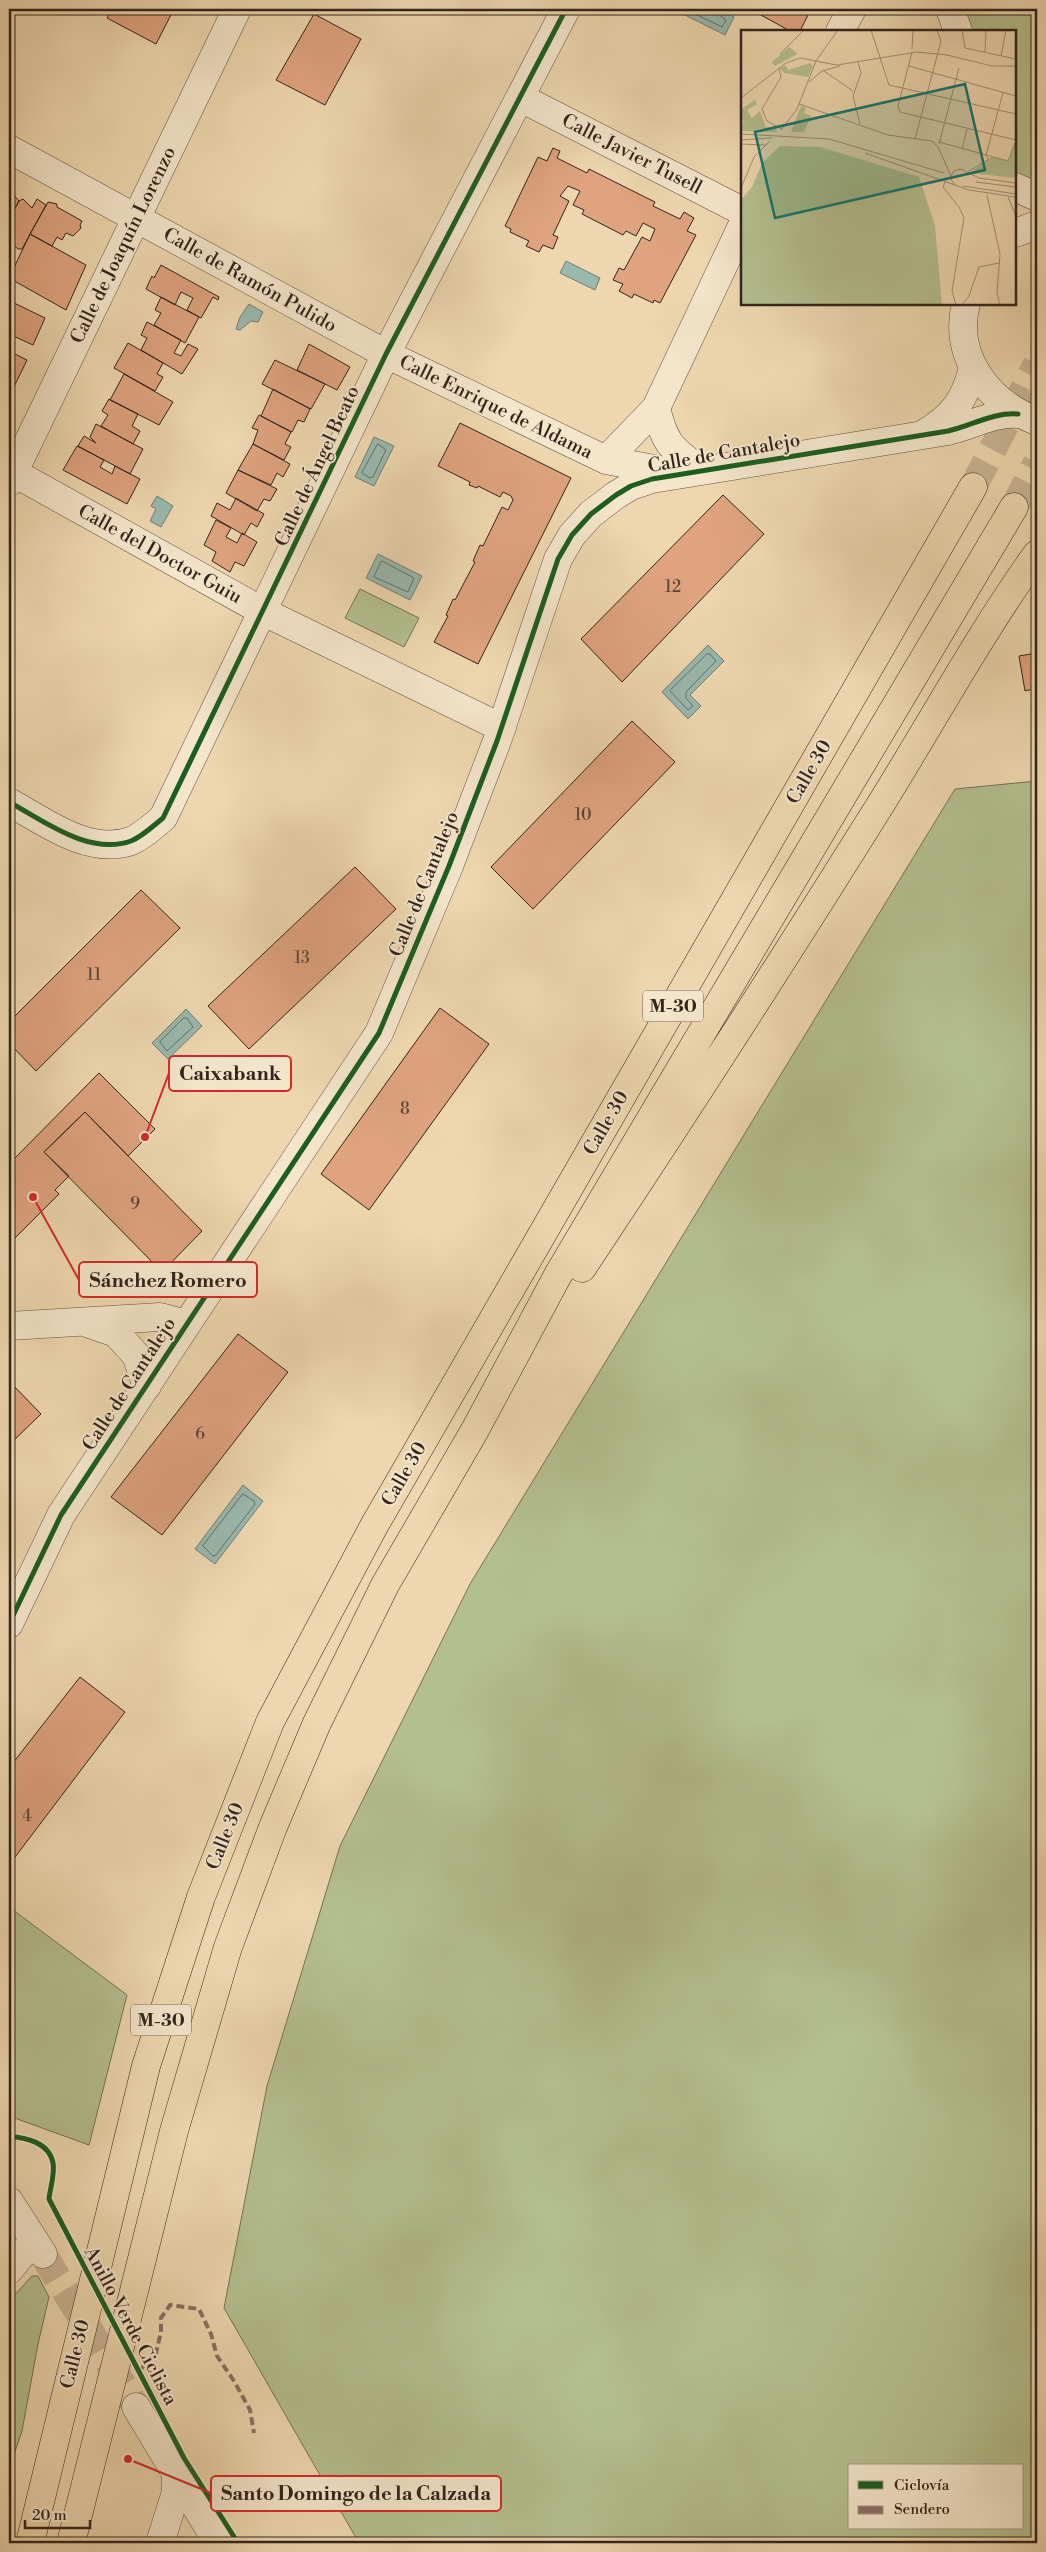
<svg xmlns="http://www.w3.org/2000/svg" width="1046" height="2552" font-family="'Libre Bodoni',serif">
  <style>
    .green { fill: #b4bf8e; stroke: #737255; fill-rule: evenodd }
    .water { fill: #99b9af; stroke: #707d74 }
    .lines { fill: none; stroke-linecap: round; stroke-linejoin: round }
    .shore { stroke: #666e66; stroke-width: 1 }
    .building { fill: #dfa37f; stroke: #32241c }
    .minor-tunnel { stroke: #c8b392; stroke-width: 28; stroke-dasharray: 28 14; stroke-linecap: butt }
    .highway-tunnel { stroke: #c8b392; stroke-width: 28; stroke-dasharray: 28 14; stroke-linecap: butt }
    .minor-casing { stroke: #615141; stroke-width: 29 }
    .highway-casing { stroke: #32241c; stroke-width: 29 }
    .minor { stroke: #f4e5cb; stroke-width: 28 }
    .highway { stroke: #eed7af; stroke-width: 28 }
    .quiet { stroke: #8d6e63; stroke-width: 4; stroke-dasharray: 8 4; stroke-linecap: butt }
    .cycleway-casing { stroke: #f4e5cb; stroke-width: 8 }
    .cycleway { stroke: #1b5e20; stroke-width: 5 }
    .labels { text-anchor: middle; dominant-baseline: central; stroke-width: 4; stroke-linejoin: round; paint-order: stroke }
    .number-label { font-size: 16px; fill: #5d4435 }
    .shield { fill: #f4e5cb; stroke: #6c5e50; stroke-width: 1 }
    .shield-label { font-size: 18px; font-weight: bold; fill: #32241c }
    .street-label { font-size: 19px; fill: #32241c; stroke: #f4e5cb }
    .inset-road { fill: none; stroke: #a38f74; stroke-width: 1 }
    .view { fill: #0f766e; fill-opacity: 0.15; stroke: #0f766e; stroke-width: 2.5 }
    .inset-edge { fill: none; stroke: #32241c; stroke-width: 2.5 }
    .leader { fill: none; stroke: #d62828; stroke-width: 2 }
    .callout-dot { fill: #d62828; stroke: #f4e5cb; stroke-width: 2 }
    .callout { fill: #f4e5cb; stroke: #d62828; stroke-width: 2 }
    .callout-label { font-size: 20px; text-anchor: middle; font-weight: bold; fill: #32241c }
  </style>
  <rect width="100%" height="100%" fill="#eed7af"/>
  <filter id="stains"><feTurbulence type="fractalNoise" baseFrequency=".004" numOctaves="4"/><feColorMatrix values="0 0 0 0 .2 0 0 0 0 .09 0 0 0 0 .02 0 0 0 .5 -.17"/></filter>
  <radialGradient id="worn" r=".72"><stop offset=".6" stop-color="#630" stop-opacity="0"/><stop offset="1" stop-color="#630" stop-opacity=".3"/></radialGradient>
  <path class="green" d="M950 9H1037V189L1015 186V31H958Z
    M360 589 419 618 404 647 345 618Z
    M1037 781V2543H359L224 2308 267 2086 340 1846 470 1584 955 789ZM850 2466H1022V2528H850Z
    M9 1907 127 1995 89 2145 9 2116Z
    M32 2276H38L49 2297 38 2344 22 2431 9 2469V2301Z"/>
  <path class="water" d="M685 9H717L734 17 725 35 683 14Z
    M566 261 600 278 595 290 560 273Z
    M249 304 263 312 258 322 251 321 240 330 236 329 240 317Z
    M374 437 394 446 374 486 355 477Z
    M157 496 173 506 161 527 150 521 156 509 151 506Z
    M378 554 422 576 410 600 366 578Z
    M708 645 724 661 690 695 701 706 688 719 662 692Z
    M186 1009 202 1026 168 1059 152 1043Z
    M243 1485 263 1501 215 1564 195 1549Z"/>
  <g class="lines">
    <path class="shore" d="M689 9 691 12 722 27 726 20 718 14 716 9
      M378 444 386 450 373 477 370 478 362 473Z
      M382 561 414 578 408 592 374 577Z
      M707 654H710L716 661 686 692V698L693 706 688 710 670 691Z
      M184 1018H187L193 1027 167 1051 160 1042Z
      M243 1494 254 1501 255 1504 216 1555 213 1556 203 1546Z"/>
  </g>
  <path class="building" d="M112 9H174L156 44 107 18Z
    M750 9H811L800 31H790Z
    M314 14 361 39 325 105 276 80Z
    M553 148 560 151 557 158 587 173 589 169 655 202 653 206 680 219 684 212 694 218 687 231 696 235 660 303 654 300 653 303 634 294 632 298 619 291 623 284 613 280 619 268 624 270 642 237 650 241 655 229 643 223 636 236 626 231 623 235 582 214 584 210 573 205 580 191 568 186 560 196 569 201 553 235 558 237 553 249 543 245 539 252 526 246 529 241 510 232 511 229 505 226 538 157 547 161Z
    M12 193 19 201 9 219V195Z
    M23 199 32 208 37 199 46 205 22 249H18L10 242 14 237 9 234V219L19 201Z
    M48 202 57 204V207L82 221 80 225 81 228 73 236 66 233 62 240 57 237 52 246 30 234Z
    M30 234 86 265 66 310 9 278Z
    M161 265 219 297 218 300 213 297 201 318 187 310 193 298 181 292 175 305 146 289 152 276 154 278Z
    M9 291 13 293 10 301 45 318 33 345 9 334Z
    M161 297 199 317 185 343 154 325 161 313 155 310Z
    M147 322 181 340 174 353 181 356 188 344 198 349 182 374 141 350 147 338 141 335Z
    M128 343 163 363 157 374 163 377 155 391 114 368Z
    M309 344 350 367 337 390 297 370Z
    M9 351 27 360 9 397Z
    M275 360 325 384 311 409 262 384Z
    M124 374 173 402 159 425 110 400Z
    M273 389 310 409 304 422 298 420 292 432 261 416Z
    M109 399 138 414 132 426 140 431 133 444 101 426 108 415 102 411Z
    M259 415 291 432 285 444 291 447 284 460 253 444 258 430 252 428Z
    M460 423 571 478 478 664 434 642 448 616 446 615 453 599 455 600 475 562 473 561 480 545 483 546 502 507 508 510 513 500 511 496 503 492 500 497 478 486 477 488 469 485 470 482 438 466Z
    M96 424 143 449 130 474 78 446 84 436 96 443 90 437Z
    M253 444 290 464 283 477 277 473 271 485 238 470Z
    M77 446 104 460 100 467 112 474 115 466 140 479 127 504 63 470Z
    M238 470 277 489 270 501 264 499 257 511 226 493Z
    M723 495 764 534 622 682 581 639Z
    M236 498 264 514 257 527 251 523 244 535 211 516 217 503 230 510Z
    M216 520 231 528 226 537 237 543 242 533 257 542 244 566 235 562 230 572 212 561 216 552 204 545Z
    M1037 653V688L1025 691 1019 656Z
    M632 721 675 762 533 909 491 867Z
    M355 867 396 909 249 1049 208 1006Z
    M141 890 180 928 36 1071 9 1043V1022Z
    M440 1008 489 1044 369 1210 321 1174Z
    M99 1073 155 1129 128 1156 85 1112 44 1152 69 1176 55 1190 59 1194 9 1244V1164Z
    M85 1112 202 1231 162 1272 44 1152Z
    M238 1334 288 1372 162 1535 111 1497Z
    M9 1381 41 1414 9 1445Z
    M80 1677 125 1712 9 1865V1768Z"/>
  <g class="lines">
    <path class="minor-tunnel" d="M43 2254 136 2407"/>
    <path class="highway-tunnel" d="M973 487 1037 364
      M1014 507 1037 463"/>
    <defs>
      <path id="minor" d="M950 9 958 31
        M840 31 852 9
        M521 98 742 211
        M9 149 386 354 606 460 670 472
        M1015 187 1037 197
        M1015 233 1037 225
        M966 304C952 357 990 404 1037 421
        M656 408C665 445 672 449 701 471
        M925 433C954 416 965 399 973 368
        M606 460 656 408 742 226
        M9 470 264 612 502 728
        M9 482 237 9
        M9 802C44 821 89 856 131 841 143 836 153 826 163 818L386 354 566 9
        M87 1323 116 1333 136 1355 147 1386
        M9 1326 160 1317 187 1324
        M9 1624 61 1515 379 1033 449 866 497 741 558 559 572 535 591 514 616 495 631 486 652 479 948 431C971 426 993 412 1018 414
        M9 2201 43 2254
        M9 2270 34 2240
        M136 2407 218 2543
        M160 2543 176 2492V2471"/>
      <path id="highway" d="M582 1268C683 1116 782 962 879 807 932 722 979 635 1037 554
        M30 2543 146 2066 201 1897 270 1722 374 1526 973 487
        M71 2543 174 2131 228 1947 273 1827 317 1723 385 1585 475 1430 558 1275 1014 507"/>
    </defs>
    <use href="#minor" class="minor-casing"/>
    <use href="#highway" class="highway-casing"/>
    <use href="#minor" class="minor"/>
    <use href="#highway" class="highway"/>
    <path class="quiet" d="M138 2372 156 2353 161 2332V2318L170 2305 199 2309 211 2334 217 2356 234 2381 250 2410 254 2433"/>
    <defs>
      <path id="cycleway" d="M9 802C44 821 89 856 131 841 143 836 153 826 163 818L386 354 566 9
        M9 1624 61 1515 379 1033 449 866 497 741 558 559 572 535 591 514 616 495 631 486 652 479 948 431C971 426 993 412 1018 414
        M9 2136C26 2138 49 2142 53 2163 55 2175 50 2188 49 2199L184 2458 238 2543"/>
    </defs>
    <use href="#cycleway" class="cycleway-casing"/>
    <use href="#cycleway" class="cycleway"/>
  </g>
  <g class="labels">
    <g class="number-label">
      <text x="673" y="587">12</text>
      <text x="583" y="815">10</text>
      <text x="302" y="958">13</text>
      <text x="94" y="975">11</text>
      <text x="405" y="1109">8</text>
      <text x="135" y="1204">9</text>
      <text x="200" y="1434">6</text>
      <text x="27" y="1816">4</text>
    </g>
    <g class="shield">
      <rect x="643" y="990.5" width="60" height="31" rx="4"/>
      <rect x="131" y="2004.5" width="60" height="31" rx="4"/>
    </g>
    <g class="shield-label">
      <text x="673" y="1006">M-30</text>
      <text x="161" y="2020">M-30</text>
    </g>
    <g class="street-label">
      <text transform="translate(632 154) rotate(27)">Calle Javier Tusell</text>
      <text transform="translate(123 245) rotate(-64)">Calle de Joaquín Lorenzo</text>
      <text transform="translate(250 280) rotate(29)">Calle de Ramón Pulido</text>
      <text transform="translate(496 407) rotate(26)">Calle Enrique de Aldama</text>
      <text transform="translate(724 453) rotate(-10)">Calle de Cantalejo</text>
      <text transform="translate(317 466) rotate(-65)">Calle de Ángel Beato</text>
      <text transform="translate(160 554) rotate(29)">Calle del Doctor Guiu</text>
      <text transform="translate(809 772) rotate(-60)">Calle 30</text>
      <text transform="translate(424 884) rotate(-68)">Calle de Cantalejo</text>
      <text transform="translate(606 1123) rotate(-60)">Calle 30</text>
      <text transform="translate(129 1384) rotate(-57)">Calle de Cantalejo</text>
      <text transform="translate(404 1474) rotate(-60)">Calle 30</text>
      <text transform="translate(225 1836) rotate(-68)">Calle 30</text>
      <text transform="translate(131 2326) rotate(62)">Anillo Verde Ciclista</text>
      <text transform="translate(75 2354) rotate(-76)">Calle 30</text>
    </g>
  </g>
  <g transform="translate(741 30)">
    <rect width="275" height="275" fill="#eed7af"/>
    <path d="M48 17 57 24 34 36 31 32ZM69 33 72 36 67 47 43 43 39 38 45 35 47 40ZM14 70 16 74 6 80 11 88 19 81 25 97 35 98 36 102 0 101V93L5 91H0V79ZM60 76 65 78 63 83 70 86 63 102H50ZM275 110V148L229 143 250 127 268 130ZM39 116 79 117 178 147 194 196 201 275H0V170L11 157 21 133Z" fill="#b4bf8e"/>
    <path class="inset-road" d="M130 0 148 55 275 84M221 0 224 18 275 29M171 19 172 0M171 22 157 76 159 82 275 110M244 22 245 0M39 24 63 0M260 26 265 0M117 32 120 43 112 66 119 94M168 36 275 66M38 38 40 47 21 79 26 91 41 99M83 41 112 61M68 52 81 41 99 36M0 68 45 33 59 28 96 35 176 22 206 25 251 36H275M58 74 147 105 191 111 197 117 210 146M40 100 56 79 75 31 97 0M0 104 88 109 203 143M174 109 200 11 196 0M0 110 31 108M198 112 267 131 275 110M0 114 24 115M198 114 218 38M221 119 226 99M124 123 214 155M247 129 245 125 262 63M228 145V141L248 129M204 152 202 157 218 177 223 188 211 261 215 275M235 152 275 157M222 156 275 164M0 158 13 127 29 111M246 165 259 224 256 263 259 275M267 167 275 186M274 167 228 160 214 155 209 148 213 141 220 139 238 148 275 153M221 275 228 266 238 237 258 233"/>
    <path class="view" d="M224 54 244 140 34 188 14 102Z"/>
    <rect width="275" height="275" class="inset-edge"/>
  </g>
  <path class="leader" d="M145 1137L169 1073M33 1197L79 1280M128 2459L211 2493"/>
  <g class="callout-dot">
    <circle cx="145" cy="1137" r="5"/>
    <circle cx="33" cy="1197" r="5"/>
    <circle cx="128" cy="2459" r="5"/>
  </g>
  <g class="callout">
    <rect x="169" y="1056" width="122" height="35" rx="5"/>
    <rect x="79" y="1262" width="178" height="35" rx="5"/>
    <rect x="211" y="2476" width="290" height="35" rx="5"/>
  </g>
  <g class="callout-label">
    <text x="230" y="1080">Caixabank</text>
    <text x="168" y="1287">Sánchez Romero</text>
    <text x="356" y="2500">Santo Domingo de la Calzada</text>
  </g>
  <rect width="1046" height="2552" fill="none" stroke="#eed7af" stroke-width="30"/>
  <rect x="10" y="10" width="1026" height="2532" fill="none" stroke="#32241c" stroke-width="2.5"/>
  <rect x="15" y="15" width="1016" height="2522" fill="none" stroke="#32241c"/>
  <rect x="848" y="2464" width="175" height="65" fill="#f4e5cb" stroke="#a69885"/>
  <rect x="858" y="2481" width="25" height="8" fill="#1b5e20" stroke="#a69885"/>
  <text x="894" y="2490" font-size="15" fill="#32241c">Ciclovía</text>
  <rect x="858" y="2506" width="25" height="8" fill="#8d6e63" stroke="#a69885"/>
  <text x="894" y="2514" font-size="15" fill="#32241c">Sendero</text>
  <path d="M25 2520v8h65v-8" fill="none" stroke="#32241c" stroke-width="2.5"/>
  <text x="32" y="2520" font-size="15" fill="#32241c" stroke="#f4e5cb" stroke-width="4" paint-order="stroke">20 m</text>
  <rect width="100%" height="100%" filter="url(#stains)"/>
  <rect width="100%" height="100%" fill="url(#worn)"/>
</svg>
